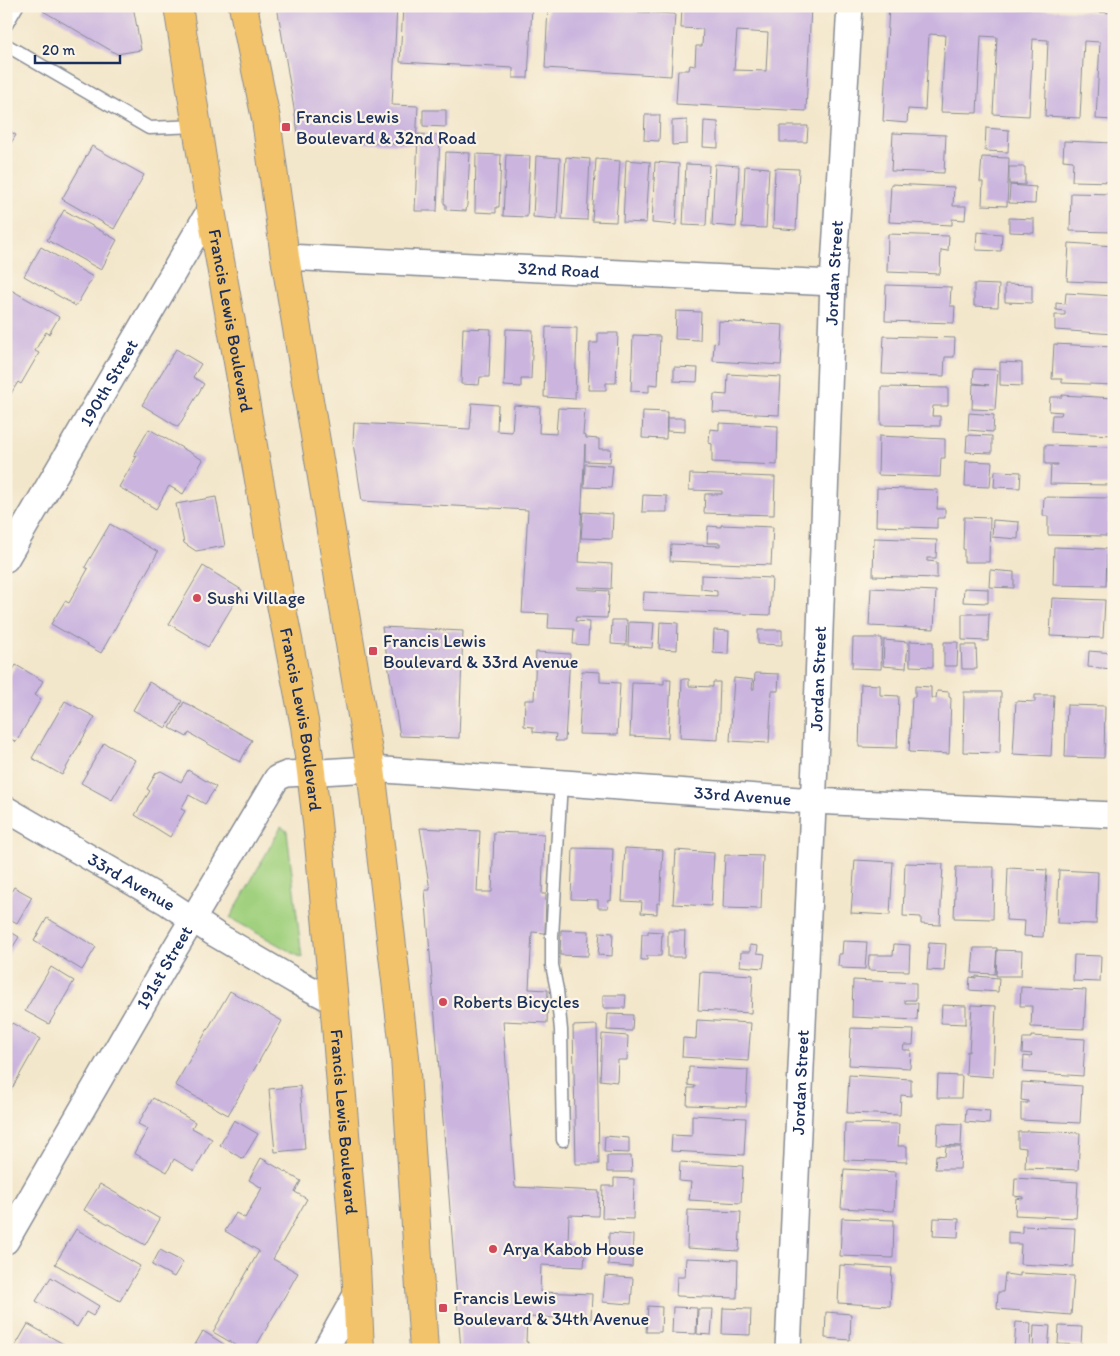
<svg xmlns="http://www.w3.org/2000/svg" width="1120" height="1356" font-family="Itim,sans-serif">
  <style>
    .green { fill: #a1d17f; stroke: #5e806e }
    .building { fill: #cbb5df; fill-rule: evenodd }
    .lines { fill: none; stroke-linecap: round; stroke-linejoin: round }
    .lane-casing { stroke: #878b94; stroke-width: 15 }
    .street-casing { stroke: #878b94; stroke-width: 28 }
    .primary-casing { stroke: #878b94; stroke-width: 30 }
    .lane { stroke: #fff; stroke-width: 12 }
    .street { stroke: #fff; stroke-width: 25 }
    .primary { stroke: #f2c36a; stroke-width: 28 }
    .poi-dot { fill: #d1495b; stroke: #fcf5e5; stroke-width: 2 }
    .labels { text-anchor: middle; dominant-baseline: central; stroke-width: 4.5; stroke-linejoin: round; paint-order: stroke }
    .poi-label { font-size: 18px; fill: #1b2f5e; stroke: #fcf5e5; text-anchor: start }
    .street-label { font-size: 18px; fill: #1b2f5e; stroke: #fcf5e5 }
  </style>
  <rect width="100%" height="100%" fill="#fcf5e5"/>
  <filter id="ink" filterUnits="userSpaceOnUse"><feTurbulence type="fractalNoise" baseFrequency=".02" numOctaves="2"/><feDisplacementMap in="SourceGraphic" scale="10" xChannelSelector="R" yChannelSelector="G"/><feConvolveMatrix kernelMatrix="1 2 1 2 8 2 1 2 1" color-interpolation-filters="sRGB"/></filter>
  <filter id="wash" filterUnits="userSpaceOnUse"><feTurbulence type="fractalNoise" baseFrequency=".0096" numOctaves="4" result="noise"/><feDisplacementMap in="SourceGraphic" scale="20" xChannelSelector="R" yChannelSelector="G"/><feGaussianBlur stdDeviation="1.12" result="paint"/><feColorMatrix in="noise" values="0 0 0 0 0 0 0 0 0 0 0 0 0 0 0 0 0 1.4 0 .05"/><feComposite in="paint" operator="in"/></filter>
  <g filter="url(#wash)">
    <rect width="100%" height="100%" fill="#f3e7cb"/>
    <path class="green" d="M281 827 287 831 302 958 230 918Z"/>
    <g id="blocks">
      <path class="building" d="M46 6H133L141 50 117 54 43 11Z
        M277 6H397L392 105 418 106 416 145 299 139Z
        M403 6 532 7 528 78H513V68L400 62Z
        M682 6H811L806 111 676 104 678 70H689L690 65 695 66 696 46H702L703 29 681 28ZM737 31 768 33 766 71 734 70Z
        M889 6H986L1114 13V120L1096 119 1100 42 1084 41 1080 118 1045 116 1048 40 1033 39 1029 116 993 114 997 37 981 36 977 113 941 112 945 35 929 34 925 110 908 109 907 123 883 121Z
        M548 7 675 14 671 76 545 68Z
        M423 110H446V127L423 126Z
        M645 115H660L659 141 644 140Z
        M687 120V144L672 145V121Z
        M704 121 718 122V148L703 147Z
        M780 126H808L807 142H780Z
        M986 128 1009 130 1008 152 985 151Z
        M6 129 16 135 6 151Z
        M893 133 946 135 944 173 891 171Z
        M418 134 440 135 437 211H415Z
        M1064 141 1114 143V182L1072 181 1073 161 1063 160Z
        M92 146 144 175 114 229 62 199Z
        M446 152 470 153 467 205 466 211 446 210V204H444Z
        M476 154 501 155 499 207H496V213L475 212Z
        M506 155 530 156 527 217 503 216Z
        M536 156 560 158 557 219 533 217Z
        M566 157 590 159 587 220 562 219Z
        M982 157 1009 158 1007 206 982 205 983 182H980Z
        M596 159 620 161 616 222 592 221Z
        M626 160 650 162 646 223 623 222Z
        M655 162 679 164 676 225 652 223Z
        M686 164 709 165 706 226 683 225Z
        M715 164 739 166 736 227 712 225Z
        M745 166 769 168 766 228 742 227Z
        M1009 167H1025V185L1009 184Z
        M775 168 799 169 796 230 773 228Z
        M891 184 954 187 953 206H966L965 220 952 219V225L889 222Z
        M1010 185 1036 187 1035 204 1009 203Z
        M1071 193 1114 194V232L1070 231Z
        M64 210 117 240 101 270 47 240Z
        M1009 218 1034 219V233L1009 232Z
        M977 232 1002 234 1001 251 976 250Z
        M888 234 949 236 948 251 941 250 940 274 887 272Z
        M1069 243 1114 246V283L1067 281Z
        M41 247 93 277 76 306 24 276Z
        M974 284 999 285 998 307 974 306Z
        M1005 284 1032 285V303L1005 302Z
        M886 285 951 287 950 306H955L954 323 885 321Z
        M11 290 59 317 49 334 46 332 41 340 35 351 39 353 21 384 18 382 13 390 8 400 11 401 6 409V298Z
        M1066 293 1114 296V334L1055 330V315H1065V311L1056 310V303L1065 304Z
        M676 311 701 312 700 340 675 339Z
        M719 321 783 325 781 365 713 361 714 342 718 343Z
        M546 327 577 328 575 399 544 397Z
        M463 328 491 329 489 377H480L479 385 461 384Z
        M506 329 533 330 531 379H521V387L504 386Z
        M598 333H618L616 383H606V390H588L590 343H598Z
        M633 335 660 336 658 385 649 384V392L631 391Z
        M884 336 955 338 954 357H945L944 376 882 374Z
        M1054 344 1114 347V385L1062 383V379H1052Z
        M176 349 201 364 193 377 204 384 178 427 142 405Z
        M1000 362 1022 363V386L1000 385Z
        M674 367 698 368 697 382 674 381Z
        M974 369 998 370 995 410 972 409 973 384 989 385 973 383Z
        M728 374 781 377 779 415 713 412 714 394 727 395Z
        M881 387 948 388V406H933L932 416H940V426L881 425Z
        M1062 395 1114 398 1112 435 1051 432 1052 415H1061L1062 412 1049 411 1050 397H1062Z
        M472 403 498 405 497 431 512 432 514 405 540 407 539 433 556 434 558 408 585 409 583 435 586 436V438L599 439V449H611L610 462 585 461V444L579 562 612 564 611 589 577 587V589L609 591 607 618 576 617 575 621 589 622 588 645 573 644 574 629 548 628 549 614 522 613 528 510 362 501 353 443 354 423 470 429Z
        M643 411 667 412 666 439 642 438Z
        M969 413 994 415 993 432 968 430Z
        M667 418H685V432L667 431Z
        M719 423 778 426 777 465 712 462V444L709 443 710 429 719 430Z
        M149 429 203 460 183 494 169 486 156 509 119 487 137 456 134 455Z
        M967 435 992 436V453L966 452Z
        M879 436 945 439V458H941L940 477 878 475Z
        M1045 445 1111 447 1110 485 1050 484 1051 465H1058V464H1045Z
        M966 461 992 462 990 487 965 486Z
        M585 464 613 466 611 488 584 487Z
        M995 471 1021 472 1020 488 994 487Z
        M690 474 775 477 774 515 704 513 705 494H722V491L689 490Z
        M877 488 938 490 937 509H945V518H937V528L876 526Z
        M643 495 667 496V512H642Z
        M216 497 225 546 196 551 184 543 176 504Z
        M1044 497 1109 498 1108 536 1048 535V516H1043Z
        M583 512 613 514 612 539 581 538Z
        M964 517 990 518 989 562H964V549H963Z
        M993 520 1019 522 1018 539 992 537Z
        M110 524 158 552 101 653 51 624 65 601 69 603 88 569 85 567Z
        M721 525 773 527 771 565 670 561 671 544 720 546V543H707L708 526 721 527Z
        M874 538 937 540 936 558H927V561L937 562V578L873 576Z
        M1054 547 1107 549 1106 586 1053 585Z
        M203 566 242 590 208 647 169 624Z
        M990 570 1014 572V588L989 587Z
        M701 575 772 578 770 615 643 610 644 592 717 596V591L701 589Z
        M871 588 936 591 934 629 869 626Z
        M964 588 988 589V603L963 602Z
        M1052 598 1105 600 1103 638 1050 636Z
        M962 614H989L988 641 962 640Z
        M612 620H627L626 645 611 644Z
        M629 622 654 623 652 648 628 646Z
        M660 622 678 623 677 650 659 649Z
        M382 627 463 631 459 738 400 736Z
        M714 630 729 631 728 654 713 653Z
        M758 630H782V645L758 644Z
        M853 638H882L881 669 852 668Z
        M884 640 908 642 906 668 883 666Z
        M910 641 933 642V667L910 666Z
        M944 642H958L957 666H944Z
        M961 645H976L977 669H962Z
        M1089 651 1114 653 1113 669 1088 667Z
        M536 652 570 654 565 741H555L556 734 533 732V727L524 726 525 700H534Z
        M16 665 43 681 35 695 41 699 16 742 6 736V682Z
        M582 671 600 672V682L620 683 617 735 579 734Z
        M755 673 779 674 778 691H772L769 743 730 741 734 678 753 680 752 689H754Z
        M664 679H671L668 738 630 736 632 683 664 684Z
        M682 679H689V686L713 687V682H720L718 740 680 738Z
        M149 682 182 701 166 728 133 710Z
        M861 684 880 685V695L899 696 897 748 859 747Z
        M915 686 931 687V698H936L937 691 949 692V697L951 698 949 754 909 752 912 697H915Z
        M964 692H1001L1000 753 963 752Z
        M1035 695H1054L1051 756 1013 754 1016 701 1035 702Z
        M65 701 95 717 62 775 32 758Z
        M184 702 252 740 240 762 189 733 187 737 170 728Z
        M1067 705 1105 706 1104 758 1065 757Z
        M104 743 135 760 112 800 81 783Z
        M188 770 216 787 205 804 189 795 181 809 185 811 170 837 135 815 150 791 147 789 156 773 161 771 181 782Z
        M420 828 480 831 477 892H492L494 832 544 834 542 894H546L545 933 532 932 529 989 548 990 547 1023 503 1021 515 1187 599 1191 598 1216 569 1215 568 1242H572V1253L585 1254 584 1267 541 1265 540 1292 592 1294 591 1319 527 1317 526 1342H528L527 1350H461L425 890H430Z
        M573 848 613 849 611 901 609 900 608 908H598V900L571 899Z
        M625 848 663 850 660 903H657V914L641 913 642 902 622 901Z
        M676 850 714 853 711 906 673 904Z
        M725 855 763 856 761 909 723 908Z
        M855 860 893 862 890 915 851 913Z
        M905 863 943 864 940 925 921 924V917L903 916Z
        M956 867H994L993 919 954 918Z
        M1008 868 1047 870 1043 937 1024 936 1025 921 1006 920Z
        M1059 870 1098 872 1096 924 1057 923Z
        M14 887 32 897 17 923 6 917V901Z
        M47 918 96 947 82 970 34 941Z
        M6 929 19 937 6 958Z
        M561 930 589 931 588 956 560 955Z
        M648 931 662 932 661 956H647V960H641L642 934H648Z
        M668 931H685L684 957H668Z
        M600 932 613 933 612 956 598 955Z
        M843 941 867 942 865 969 841 968 842 966H838L839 954H842Z
        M929 943 946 944 944 971 927 970Z
        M894 944 910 945 909 971 868 970 869 955H893Z
        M750 945 758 946 757 953 765 954 763 968 740 966 741 952H750Z
        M974 948H997L995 974 972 973Z
        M997 950 1022 951 1021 976H996Z
        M1074 955 1101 956 1100 982 1073 981Z
        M51 967 74 981 49 1024 25 1011Z
        M700 972 753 975 751 1013 698 1010Z
        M976 976 999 978 998 992 969 990 970 977 976 978Z
        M853 980 916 983V1000H905V1003H918L917 1020 852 1017Z
        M1021 987 1086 990 1084 1029 1031 1027 1032 1006H1020Z
        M230 991 282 1021 228 1115 175 1085Z
        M603 995H626L625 1008H603Z
        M942 1005 966 1006V1024L941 1023Z
        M972 1005 996 1006 993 1077 966 1075 967 1051 969 1052Z
        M608 1014 633 1015 632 1031 607 1030Z
        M697 1020 751 1023 748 1061 682 1057 683 1038 696 1039Z
        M12 1023 40 1039 10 1092 6 1090V1026L9 1028Z
        M597 1025 599 1164H576L573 1026Z
        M851 1028 914 1030 913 1045H904L903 1050H911L910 1068 849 1065Z
        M602 1034 628 1036 627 1060H618L617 1082 600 1080Z
        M1031 1036 1085 1039 1083 1076 1023 1072 1024 1056 1031 1057 1032 1054 1022 1053 1023 1038H1031Z
        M689 1067 748 1070 746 1107 687 1105 688 1088H695V1086L688 1085Z
        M849 1075 911 1079V1096L901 1095 900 1115 847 1113Z
        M938 1075 962 1076 961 1098H937Z
        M1022 1082 1082 1086 1080 1123 1021 1120V1103H1028V1101L1021 1100Z
        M300 1086 305 1149 275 1152 269 1089Z
        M153 1098 195 1122 192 1128 212 1139 194 1171 174 1159 167 1172 134 1153 148 1129 138 1124Z
        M966 1109 990 1111 989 1124 965 1122Z
        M692 1115 746 1118 744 1155 671 1151 672 1135 692 1136Z
        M234 1120 258 1134 243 1159 220 1145Z
        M845 1123 899 1124 898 1146H907V1162L844 1160Z
        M938 1123 962 1124 961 1146 937 1145Z
        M1027 1131 1080 1133 1078 1170 1025 1168 1026 1148 1018 1147V1132H1027Z
        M605 1136 629 1138V1153L604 1152Z
        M946 1147H961L960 1169H935L936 1155 945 1156Z
        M607 1156H631L632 1172H607Z
        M261 1158 301 1181 295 1192 307 1199 273 1259 298 1273 254 1350H244L213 1332 259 1251 225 1231 236 1213 245 1218 262 1188 249 1180Z
        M680 1162 743 1166 741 1203 689 1200 691 1182 679 1181Z
        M844 1169 896 1172 894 1211 841 1208Z
        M614 1178 634 1179 633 1219 602 1218 603 1186H614Z
        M1015 1178 1078 1182 1076 1218 1015 1215 1016 1198 1023 1199V1197L1014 1196Z
        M100 1184 160 1219 145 1245 84 1210Z
        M688 1210 741 1212 739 1251 687 1248Z
        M842 1218 894 1220 893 1258 840 1256Z
        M934 1218 959 1219 958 1237 933 1236Z
        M1022 1226 1075 1228 1073 1267 1020 1264 1021 1244H1008V1232L1022 1233Z
        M76 1229 140 1266 120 1301 55 1264Z
        M609 1233 633 1235 632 1267 608 1265Z
        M160 1250 183 1262 174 1277 152 1265Z
        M686 1258 738 1260 737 1298 676 1296 677 1277H685Z
        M840 1265 892 1268 890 1306 838 1303Z
        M1020 1273 1074 1276 1071 1315 997 1309 998 1292H1003L1005 1274 1020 1276Z
        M605 1276 633 1278 631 1304 603 1302Z
        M51 1277 99 1306 93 1316 86 1312 77 1327 36 1301Z
        M648 1306 662 1307 661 1332H646Z
        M673 1307 697 1308 696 1334 672 1333Z
        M723 1308 751 1309 750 1335 722 1334Z
        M698 1309H713L711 1335 697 1334Z
        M826 1312 851 1314 850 1340 825 1338Z
        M1016 1322 1031 1323 1030 1350H1014Z
        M28 1324 74 1350H13Z
        M1034 1325 1050 1326 1048 1350H1033Z
        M1059 1326 1082 1327 1081 1345 1058 1344Z
        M203 1331 233 1350H192Z"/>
    </g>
  </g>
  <g filter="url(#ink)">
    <use href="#blocks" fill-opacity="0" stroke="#878b94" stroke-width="1"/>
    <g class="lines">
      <defs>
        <path id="lane" d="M6 25 17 6
          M6 45 149 128 197 126
          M561 782 552 937V965L557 990 561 1030 563 1140"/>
        <g id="street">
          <path id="s1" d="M285 257 833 283"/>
          <path id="s2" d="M6 559 211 208"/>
          <path id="s3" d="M6 809 168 903 215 934 295 981 334 1001"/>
          <path id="s4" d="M6 1241 170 957 277 778 287 774 371 769 813 801 1114 815"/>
          <path d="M325 1350 357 1293"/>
          <path id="s5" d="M788 1350 815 763 833 283 850 6"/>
        </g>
        <g id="primary">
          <path id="s6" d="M178 6 203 165 282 609 305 726 311 772 317 822 334 1001 356 1266 360 1350"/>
          <path d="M243 6 266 119 285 257 371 769 405 1057 424 1350"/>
        </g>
      </defs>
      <use href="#lane" class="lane-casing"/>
      <use href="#street" class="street-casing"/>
      <use href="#primary" class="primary-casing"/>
      <use href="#lane" class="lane"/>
      <use href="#street" class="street"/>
      <use href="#primary" class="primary"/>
    </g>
  </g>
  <g class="poi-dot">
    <rect x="281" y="122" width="10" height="10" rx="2.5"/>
    <circle cx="197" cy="598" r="5"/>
    <rect x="368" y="646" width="10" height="10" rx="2.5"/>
    <circle cx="443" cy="1002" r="5"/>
    <circle cx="493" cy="1249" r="5"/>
    <rect x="438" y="1303" width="10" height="10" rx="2.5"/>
  </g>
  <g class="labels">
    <g class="poi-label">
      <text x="296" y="117">Francis Lewis<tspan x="296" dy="21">Boulevard &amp; 32nd Road</tspan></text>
      <text x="207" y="598">Sushi Village</text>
      <text x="383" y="641">Francis Lewis<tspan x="383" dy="21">Boulevard &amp; 33rd Avenue</tspan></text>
      <text x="453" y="1002">Roberts Bicycles</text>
      <text x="503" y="1249">Arya Kabob House</text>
      <text x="453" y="1298">Francis Lewis<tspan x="453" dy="21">Boulevard &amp; 34th Avenue</tspan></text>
    </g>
    <g class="street-label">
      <text stroke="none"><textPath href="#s1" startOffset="274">32nd Road</textPath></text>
      <text stroke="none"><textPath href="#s5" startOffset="1078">Jordan Street</textPath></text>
      <text stroke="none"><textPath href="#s6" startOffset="319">Francis Lewis Boulevard</textPath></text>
      <text stroke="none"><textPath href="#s2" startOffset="204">190th Street</textPath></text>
      <text stroke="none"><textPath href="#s5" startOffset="672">Jordan Street</textPath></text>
      <text stroke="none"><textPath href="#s6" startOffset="724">Francis Lewis Boulevard</textPath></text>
      <text stroke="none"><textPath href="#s4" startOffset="1004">33rd Avenue</textPath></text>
      <text stroke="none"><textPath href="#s3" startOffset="145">33rd Avenue</textPath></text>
      <text stroke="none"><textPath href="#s4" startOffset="316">191st Street</textPath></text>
      <text stroke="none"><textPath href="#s5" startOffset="268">Jordan Street</textPath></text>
      <text stroke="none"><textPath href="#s6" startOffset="1129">Francis Lewis Boulevard</textPath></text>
    </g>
  </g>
  <rect width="1120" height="1356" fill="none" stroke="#fcf5e5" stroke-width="25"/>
  <path d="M35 55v8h85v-8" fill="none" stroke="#1b2f5e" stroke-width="2.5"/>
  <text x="42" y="55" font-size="15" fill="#1b2f5e" stroke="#fcf5e5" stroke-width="4" paint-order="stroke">20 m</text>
</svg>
